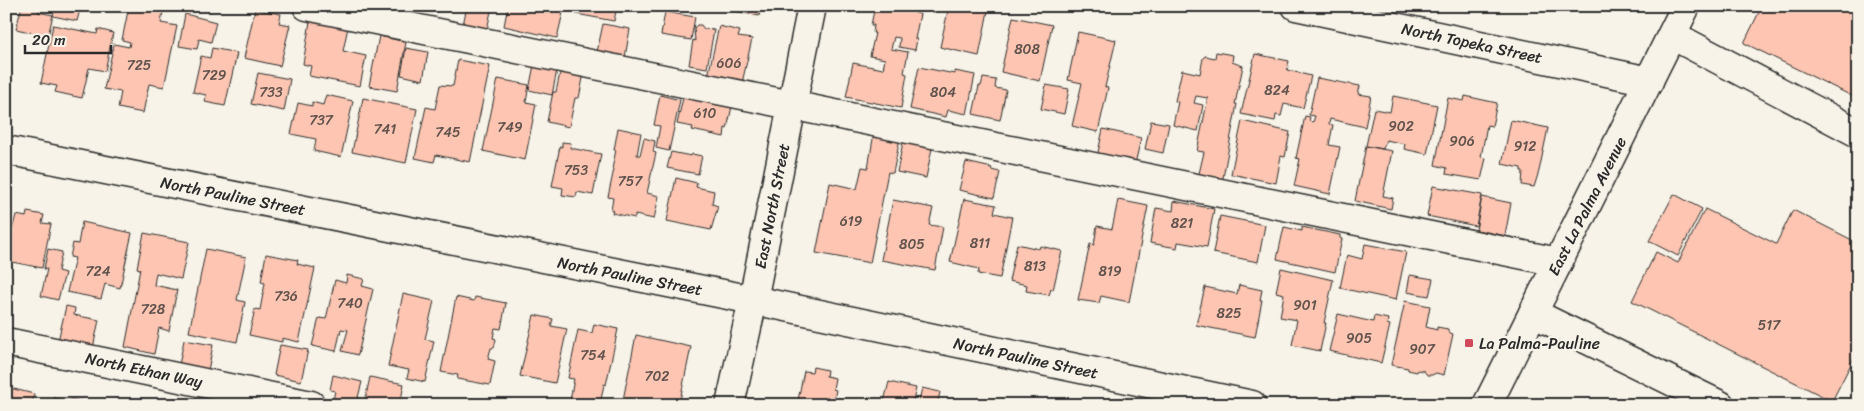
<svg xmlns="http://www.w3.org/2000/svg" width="1864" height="411" font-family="Sriracha,sans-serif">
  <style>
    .building { fill: #fec6b2; stroke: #2b2b2b }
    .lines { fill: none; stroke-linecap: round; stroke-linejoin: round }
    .minor-casing { stroke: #2b2b2b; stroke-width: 31 }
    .major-casing { stroke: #2b2b2b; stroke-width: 31 }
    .minor { stroke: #f7f3e8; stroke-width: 28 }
    .major { stroke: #f7f3e8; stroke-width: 28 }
    .poi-dot { fill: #d1495b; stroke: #f7f3e8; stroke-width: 2 }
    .labels { text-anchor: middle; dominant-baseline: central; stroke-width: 5; stroke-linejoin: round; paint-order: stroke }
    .number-label { font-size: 14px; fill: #60524d }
    .street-label { font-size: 16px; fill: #2b2b2b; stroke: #f7f3e8 }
    .poi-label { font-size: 16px; fill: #2b2b2b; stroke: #f7f3e8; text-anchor: start }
  </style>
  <rect width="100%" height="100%" fill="#f7f3e8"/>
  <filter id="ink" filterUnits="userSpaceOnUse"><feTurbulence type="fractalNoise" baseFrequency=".02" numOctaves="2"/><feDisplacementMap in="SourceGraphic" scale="10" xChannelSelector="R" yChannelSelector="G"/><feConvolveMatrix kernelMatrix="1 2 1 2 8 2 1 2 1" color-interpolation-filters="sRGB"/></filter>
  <g filter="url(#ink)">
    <path class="building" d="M20 6H41L38 12 53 15 48 36 16 29 21 9Z
      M55 6H81L77 21 53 16Z
      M129 6H164L161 23 177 26 164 87 149 84 143 113 118 108 121 92 104 89 114 44 129 47 130 42 122 40Z
      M467 6H492L487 30 463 25Z
      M508 6H555L564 8 557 38 504 26Z
      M577 6H617L614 21 576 14Z
      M710 6H761L759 16Z
      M875 6H917L915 13 920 14 915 39H917L915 50 899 47 900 38 894 37 891 49 908 52 904 73 907 74 901 108 846 97 853 63 883 69 885 59 870 56 875 33H873L874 25H871Z
      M949 6 969 10 970 7 988 11 979 56 940 47Z
      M1762 6H1858V99L1744 43Z
      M255 9 281 14 279 23 290 25 280 66 244 58Z
      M665 12 695 17 691 40 661 35Z
      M185 14 216 22 211 42 199 39 197 49 179 46Z
      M311 15 348 27 343 51 366 56 360 86 309 76 311 66 303 64Z
      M1013 17 1052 25 1040 81 1001 72Z
      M603 24 630 29 625 57 597 52Z
      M53 25 97 34 98 29 113 33 105 71 89 68 82 98 55 92 57 86 41 83Z
      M697 25H701L704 29 714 30 707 68 689 65 693 40 695 41 694 28Z
      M719 26 740 31 738 37 752 39 742 83 708 76Z
      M1078 32 1116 40 1105 87 1108 88 1098 132 1072 126 1082 83 1068 80Z
      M379 36 406 42 397 91 369 86Z
      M212 48 237 53 225 106 205 102 206 95 193 92 201 56 210 58Z
      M406 48 428 52 423 80 401 75Z
      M1216 52 1233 55 1232 62 1243 66 1235 104H1237L1222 183 1198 178 1204 152 1197 151 1208 98 1196 96 1194 103 1203 105 1198 131 1173 125 1178 102 1175 101 1182 70 1200 74 1203 58 1205 56 1215 58Z
      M1255 54 1289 61 1287 70 1311 76 1303 108 1284 104 1281 116 1276 115 1275 121 1241 114Z
      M458 60 490 66 470 162 436 155 434 162 415 158 426 107 435 109 440 85 453 86Z
      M534 65 557 70 552 95 529 90Z
      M919 67 955 74V71L975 75 967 114 948 110 946 117 910 109Z
      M561 68 584 73 579 98H575L569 127 547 122 553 92H556Z
      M258 73 290 79 284 111 251 104Z
      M983 78 996 80 995 88 1006 90 1000 120 973 114 979 86H981Z
      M1317 78 1360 86 1358 94 1371 96 1365 127 1330 119 1329 124 1333 125 1329 145 1340 147 1330 194 1294 186 1300 159 1296 158 1305 116 1310 117 1309 121 1313 122 1315 116 1309 115Z
      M498 79 529 85 526 102 536 104 525 160 483 151Z
      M1046 85 1069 89 1064 114 1041 109Z
      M326 95 353 101 341 157 314 151 316 139 291 134 298 103 312 106V102L323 105Z
      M660 95 680 100 669 151 656 148 660 126 654 125Z
      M696 95 733 102 727 129 725 128 724 137 692 130 693 127 677 124 683 98 695 100Z
      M1393 96 1437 105 1427 154 1404 149 1405 144 1386 140 1383 149 1366 146 1374 109 1390 112Z
      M1465 96 1497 103 1492 126 1487 125 1481 157 1486 158 1481 180 1446 174 1447 168 1435 165 1448 98 1464 101Z
      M363 98 417 109 406 163 352 152Z
      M1511 120 1548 128 1539 171 1534 187 1522 185 1523 171H1521V168L1502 164Z
      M1151 121 1169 124 1163 153 1145 149Z
      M1242 121 1290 132 1285 157 1281 156 1276 183 1231 174Z
      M618 128 641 133 637 155H640L644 138 655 141 653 152 656 153 647 193 659 196 654 219 635 215V218L612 213 613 210H611L613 198 608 197 614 169H612L616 150H614Z
      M1103 129 1141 138 1135 164 1097 157Z
      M874 133 900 138 893 173 888 172 870 263 816 253 830 183 857 189 862 167 868 168Z
      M562 142 571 143 570 148 601 154 593 195 577 192 576 197 562 195 563 188 552 186 560 146 562 147Z
      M903 142 932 148 926 178 897 172Z
      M1366 146 1392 151 1383 196 1393 198 1391 209 1355 201Z
      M671 152 691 156 692 154 702 156 698 174 667 168Z
      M966 162 992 168 991 170 1000 172 994 198 959 190Z
      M676 178 697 183 696 187 714 191 712 204 718 206 711 230 667 221Z
      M1433 186 1482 195 1476 226 1427 216Z
      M1674 194 1702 209 1678 256 1649 241Z
      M1482 197 1511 203 1505 236 1476 230Z
      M964 199 996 205 994 213 1012 217 1000 278 978 274 979 269 950 262Z
      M893 200 933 208 929 225 943 227 935 270 881 260Z
      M1118 200 1148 206 1129 302 1101 296 1099 303 1078 300 1090 244 1094 245 1097 226 1112 229Z
      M1174 201 1214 209 1207 247 1178 242 1177 248 1150 243 1156 208 1173 211Z
      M1705 209 1776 244 1793 210 1858 243V350L1832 401 1632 301 1656 252 1678 263Z
      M27 212 44 215 42 223 51 224 42 268 7 261 12 237H10L16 215 26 217Z
      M1220 216 1265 225 1258 262 1213 253Z
      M82 222 132 233 120 288 105 284 101 299 67 292 75 258 70 257 73 243 78 244Z
      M1284 227 1302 231V227L1340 235V238L1342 239 1335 272 1277 259Z
      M144 233 189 242 181 279 156 273 154 285 177 290 169 331 159 328 154 354 125 347 140 269 137 268Z
      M1017 244 1039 249 1040 246 1062 251 1053 290 1051 289 1049 295 1026 291 1027 285 1009 281Z
      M1365 244 1406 252 1396 300 1340 288 1347 255 1362 259Z
      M48 249 62 252 58 271 65 273 58 300 41 296 47 269H44Z
      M206 249 246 257 237 300 245 302 237 342 189 332Z
      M266 254 298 260 297 264 315 268 299 342 282 338V342L249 335 255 309 260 310 265 283 261 282Z
      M1281 268 1333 280 1324 323H1326L1320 351 1292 345 1297 320 1280 317 1284 294 1276 292Z
      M347 275 364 279 362 286 373 289 358 355 342 351 348 330 341 329 336 351 312 346 319 318 326 319 335 280 346 283Z
      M1410 275 1433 279 1429 296 1407 292Z
      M1239 285 1262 290 1260 300H1262L1255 337 1196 325 1205 287 1237 294Z
      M403 294 434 301 425 339 434 341 425 382 407 378 409 370 388 366Z
      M456 297 474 301 475 297 506 303 501 329 495 328 493 338 496 339 494 348H491L488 359 495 361 490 385 457 379 458 375 441 372Z
      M1405 301 1430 306 1426 327 1437 330V327L1448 329V332L1453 334 1444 375 1436 373 1432 375H1427L1424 371 1418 370 1417 372 1408 370V368L1391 365Z
      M66 306 75 308 74 315 99 320 93 348 58 341Z
      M1338 314 1373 322 1374 316 1388 319 1387 324 1390 325 1381 363 1329 351Z
      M534 315 553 319 551 326 567 329 555 383 520 376Z
      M594 324 618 329 606 385 604 384 600 405H589L570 401 574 379 568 378 578 330 592 333Z
      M636 335 691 347 679 405H622Z
      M184 340 213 345 207 376 178 370Z
      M280 345 308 350 301 381 274 375Z
      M813 367 827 370 826 376 835 378 833 389 836 390 833 404 797 405 804 371 812 372Z
      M333 375 362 382 356 405 333 400 335 391 330 390Z
      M370 377 404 384 400 405H364Z
      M889 382 916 388 912 405H883Z
      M6 387 34 394 32 405H6Z
      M922 388 940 392 938 401 948 403V405H918Z
      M54 398 70 401 71 399 87 402 86 404 88 405H53Z"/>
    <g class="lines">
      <defs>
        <path id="minor" d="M307 6 1558 262
          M1296 6 1649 81
          M1672 35 1858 133
          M6 150 753 300 1252 405
          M1533 313 1720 405
          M6 342 311 405
          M730 405 753 300 812 6"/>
        <path id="major" d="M1487 405 1686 6"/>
      </defs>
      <use href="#minor" class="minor-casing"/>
      <use href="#major" class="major-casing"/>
      <use href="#minor" class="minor"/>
      <use href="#major" class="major"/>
    </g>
  </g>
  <rect class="poi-dot" x="1464" y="338" width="10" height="10" rx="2.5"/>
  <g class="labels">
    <g class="number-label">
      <text x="1027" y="49">808</text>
      <text x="729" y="63">606</text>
      <text x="139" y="65">725</text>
      <text x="214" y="75">729</text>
      <text x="1277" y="90">824</text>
      <text x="271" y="92">733</text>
      <text x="943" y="92">804</text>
      <text x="705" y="113">610</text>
      <text x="321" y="120">737</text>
      <text x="1401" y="126">902</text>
      <text x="510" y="127">749</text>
      <text x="385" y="129">741</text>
      <text x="448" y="132">745</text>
      <text x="1462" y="141">906</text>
      <text x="1525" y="146">912</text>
      <text x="576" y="170">753</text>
      <text x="630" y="181">757</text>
      <text x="851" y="221">619</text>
      <text x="1182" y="223">821</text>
      <text x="980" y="243">811</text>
      <text x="912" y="244">805</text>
      <text x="1035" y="266">813</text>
      <text x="98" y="271">724</text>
      <text x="1110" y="271">819</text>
      <text x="286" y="296">736</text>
      <text x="350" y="303">740</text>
      <text x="1305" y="305">901</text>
      <text x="153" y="309">728</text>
      <text x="1229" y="313">825</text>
      <text x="1769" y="325">517</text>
      <text x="1359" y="338">905</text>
      <text x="1422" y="349">907</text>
      <text x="593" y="355">754</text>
      <text x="657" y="376">702</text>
    </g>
    <g class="street-label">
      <text transform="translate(1472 43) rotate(12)">North Topeka Street</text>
      <text transform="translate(233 196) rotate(11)">North Pauline Street</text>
      <text transform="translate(772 206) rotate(-79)">East North Street</text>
      <text transform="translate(1587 206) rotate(-63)">East La Palma Avenue</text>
      <text transform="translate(630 276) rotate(11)">North Pauline Street</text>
      <text transform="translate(1026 358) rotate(12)">North Pauline Street</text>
      <text transform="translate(144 370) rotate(12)">North Ethan Way</text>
    </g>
    <g class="poi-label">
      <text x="1479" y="343">La Palma-Pauline</text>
    </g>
  </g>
  <rect width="1864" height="411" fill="none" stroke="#f7f3e8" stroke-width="25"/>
  <rect x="12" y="12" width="1839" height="386" fill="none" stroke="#2b2b2b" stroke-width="2" filter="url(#ink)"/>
  <path d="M25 45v8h86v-8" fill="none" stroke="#2b2b2b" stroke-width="2.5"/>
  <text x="32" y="45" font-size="15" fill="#2b2b2b" stroke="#f7f3e8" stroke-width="4" paint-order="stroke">20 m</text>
</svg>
